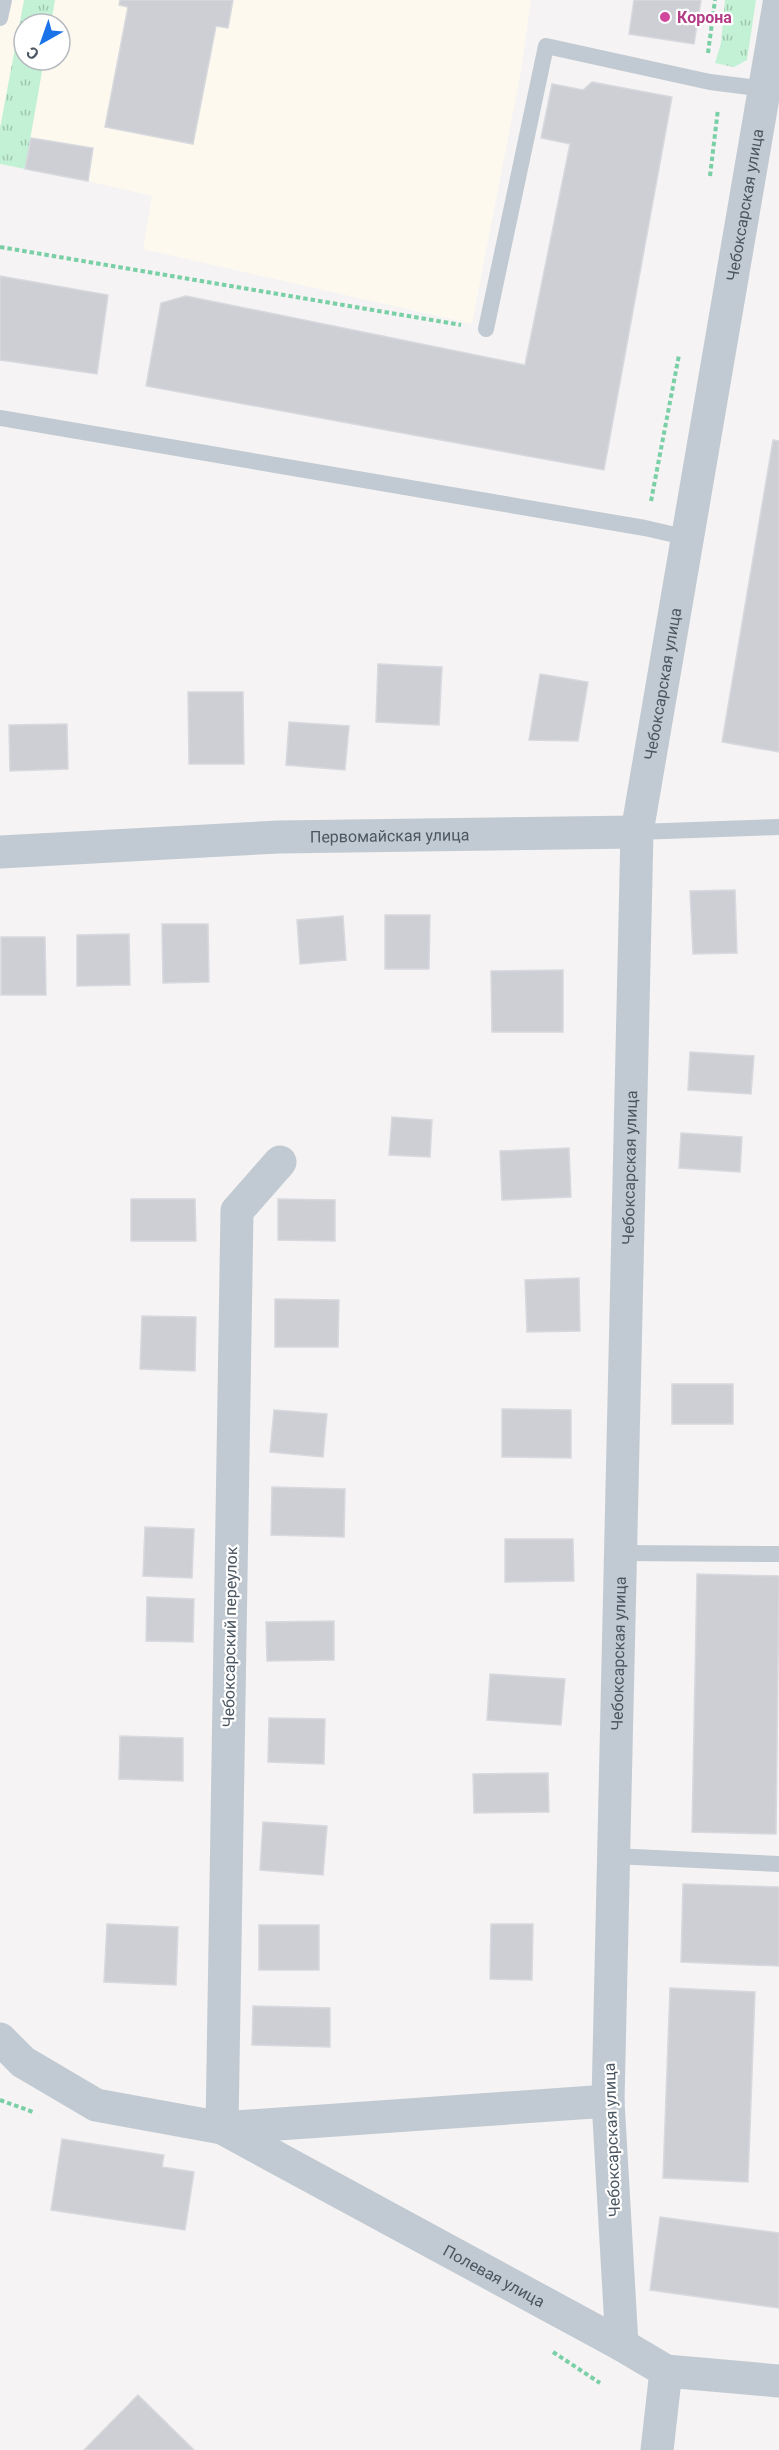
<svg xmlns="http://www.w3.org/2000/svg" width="779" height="2450" viewBox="0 0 779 2450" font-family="Roboto,sans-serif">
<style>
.commercial{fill:#fdf9ef;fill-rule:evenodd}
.grass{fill:url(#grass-tufts)}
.building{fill:#cdcfd5;stroke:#d7d9de;stroke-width:1.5}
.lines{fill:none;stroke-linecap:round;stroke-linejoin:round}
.path{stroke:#7ad0a6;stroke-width:4;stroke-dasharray:4.5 3;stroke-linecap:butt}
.lane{stroke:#c1cad2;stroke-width:16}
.street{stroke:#c1cad2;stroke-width:33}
.hotel-dot{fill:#d1479c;stroke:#fff;stroke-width:2}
.labels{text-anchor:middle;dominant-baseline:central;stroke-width:4.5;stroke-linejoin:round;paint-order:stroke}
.hotel-label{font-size:16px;font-weight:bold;fill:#b23c85;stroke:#fff;text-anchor:start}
.street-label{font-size:16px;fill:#4a5661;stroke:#fff}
</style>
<defs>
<pattern id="grass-tufts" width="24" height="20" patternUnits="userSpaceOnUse" patternTransform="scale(1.5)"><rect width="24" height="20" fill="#c3f1d5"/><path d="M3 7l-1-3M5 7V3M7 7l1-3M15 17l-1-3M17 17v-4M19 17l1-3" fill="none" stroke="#a0c6b0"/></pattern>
</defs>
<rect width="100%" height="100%" fill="#f5f3f3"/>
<path class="commercial" d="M0 0H531L521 71 472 324 143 249 152 196 88 181 0 164ZM24 24H60V60H24Z"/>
<g class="grass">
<polygon points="24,0 55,0 51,24 24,24 24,60 44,60 25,169 0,164 0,128"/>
<polygon points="725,0 756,0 747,60 734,67 715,63 721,43"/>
</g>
<g class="building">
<polygon points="120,0 233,0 228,28 216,26 193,144 105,127 128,7 119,5"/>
<polygon points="634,0 701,0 694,44 629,34"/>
<polygon points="592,82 672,97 604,470 146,386 161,303 186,296 525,365 570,144 541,138 552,84 583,90"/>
<polygon points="31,138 93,148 88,181 25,169"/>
<polygon points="0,276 108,295 97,374 0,360"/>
<polygon points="773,440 779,441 779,752 722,742"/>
<polygon points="378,664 442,667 439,725 376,722"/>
<polygon points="540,674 588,682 578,741 529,740"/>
<polygon points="188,692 243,692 244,764 189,764"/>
<polygon points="289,722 349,726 345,770 286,765"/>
<polygon points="67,724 68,769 10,771 9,725"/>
<polygon points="735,890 737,953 693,954 690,891"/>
<polygon points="385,915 430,915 429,969 385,969"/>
<polygon points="343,916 346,960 300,964 297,920"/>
<polygon points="162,924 208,924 209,982 163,983"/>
<polygon points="129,934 130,985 77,986 77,935"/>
<polygon points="1,937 45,937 46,995 1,995"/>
<polygon points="563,970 563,1032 492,1032 491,971"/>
<polygon points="690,1052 754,1056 751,1094 688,1090"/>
<polygon points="392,1117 432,1120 430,1157 389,1155"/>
<polygon points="681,1133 742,1137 740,1172 679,1168"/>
<polygon points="569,1148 571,1197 502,1200 500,1151"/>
<polygon points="131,1199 195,1199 196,1241 131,1241"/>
<polygon points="278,1199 335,1200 335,1241 278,1240"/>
<polygon points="579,1278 580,1331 527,1332 525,1280"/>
<polygon points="275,1299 339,1300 338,1347 275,1347"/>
<polygon points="142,1316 196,1317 195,1371 140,1369"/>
<rect x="672" y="1384" width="61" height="40"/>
<polygon points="502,1409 571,1410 571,1458 502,1457"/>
<polygon points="274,1410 327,1414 323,1457 270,1452"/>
<polygon points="272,1487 345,1489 344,1537 271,1535"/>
<polygon points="145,1527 194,1529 192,1578 143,1576"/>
<polygon points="505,1539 573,1539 574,1581 505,1582"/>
<polygon points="697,1574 779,1576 776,1834 692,1832"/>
<polygon points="147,1597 194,1599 193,1642 146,1641"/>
<polygon points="334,1621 334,1660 267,1661 266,1622"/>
<polygon points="490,1674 565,1679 561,1725 487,1720"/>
<polygon points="269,1718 325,1719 324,1764 268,1762"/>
<polygon points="120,1736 183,1738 183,1781 119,1779"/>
<polygon points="548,1773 549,1812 474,1813 473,1774"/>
<polygon points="263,1822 327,1826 323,1875 260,1870"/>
<polygon points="683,1884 779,1887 779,1966 681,1962"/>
<polygon points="107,1924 178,1927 176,1985 104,1982"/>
<polygon points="491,1924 533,1924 532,1980 490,1979"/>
<rect x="259" y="1925" width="60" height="45"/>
<polygon points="670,1988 755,1992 748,2182 663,2178"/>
<polygon points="253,2006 330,2008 330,2047 252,2045"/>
<polygon points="62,2139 164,2155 162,2167 194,2172 185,2230 51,2210"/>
<polygon points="660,2217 779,2233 779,2308 650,2290"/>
<polygon points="138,2395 194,2450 84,2450"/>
</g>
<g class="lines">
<g class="path">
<polyline points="708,53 715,0"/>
<polyline points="710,176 718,109"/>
<polyline points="0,247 461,325"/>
<polyline points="651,501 679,355"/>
<polyline points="0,2100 33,2112"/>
<polyline points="553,2352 600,2383"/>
</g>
<g class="lane">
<polyline points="0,18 4,0"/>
<polyline points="486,329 546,46 710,82 765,89"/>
<polyline points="0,418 645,528 688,538"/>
<polyline points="637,832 779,827"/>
<polyline points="621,1553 779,1554"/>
<polyline points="614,1856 779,1864"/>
</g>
<g class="street">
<path id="s1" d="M0 852 279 837 637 832"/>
<polyline points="280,1162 237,1211 222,2128 608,2101"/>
<path id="s2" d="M0 2039 23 2062 96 2105 222 2128 622 2345 666 2371 779 2381"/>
<path id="s3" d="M622 2345 608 2101 637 832 779 4"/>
<polyline points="657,2450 666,2371"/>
</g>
</g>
<circle class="hotel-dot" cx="665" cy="17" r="6"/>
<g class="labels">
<g class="hotel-label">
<text x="677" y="17">Корона</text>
</g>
<g class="street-label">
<text stroke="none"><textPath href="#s3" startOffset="2150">Чебоксарская улица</textPath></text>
<text stroke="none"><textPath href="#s3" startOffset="1664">Чебоксарская улица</textPath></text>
<text stroke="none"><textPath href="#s1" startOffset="390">Первомайская улица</textPath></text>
<text stroke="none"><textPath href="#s3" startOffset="1178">Чебоксарская улица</textPath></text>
<text transform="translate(230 1637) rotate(-89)">Чебоксарский переулок</text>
<text stroke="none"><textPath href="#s3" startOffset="692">Чебоксарская улица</textPath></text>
<text transform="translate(612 2140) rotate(-92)">Чебоксарская улица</text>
<text stroke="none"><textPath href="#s2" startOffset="555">Полевая улица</textPath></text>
</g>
</g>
<g transform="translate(42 42) rotate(220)"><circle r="28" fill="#ffffff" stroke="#b7bbc0" stroke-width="1.5"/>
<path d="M0-4.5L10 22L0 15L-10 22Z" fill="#1a73e8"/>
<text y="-9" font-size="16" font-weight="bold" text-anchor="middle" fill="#4a5661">С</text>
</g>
</svg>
